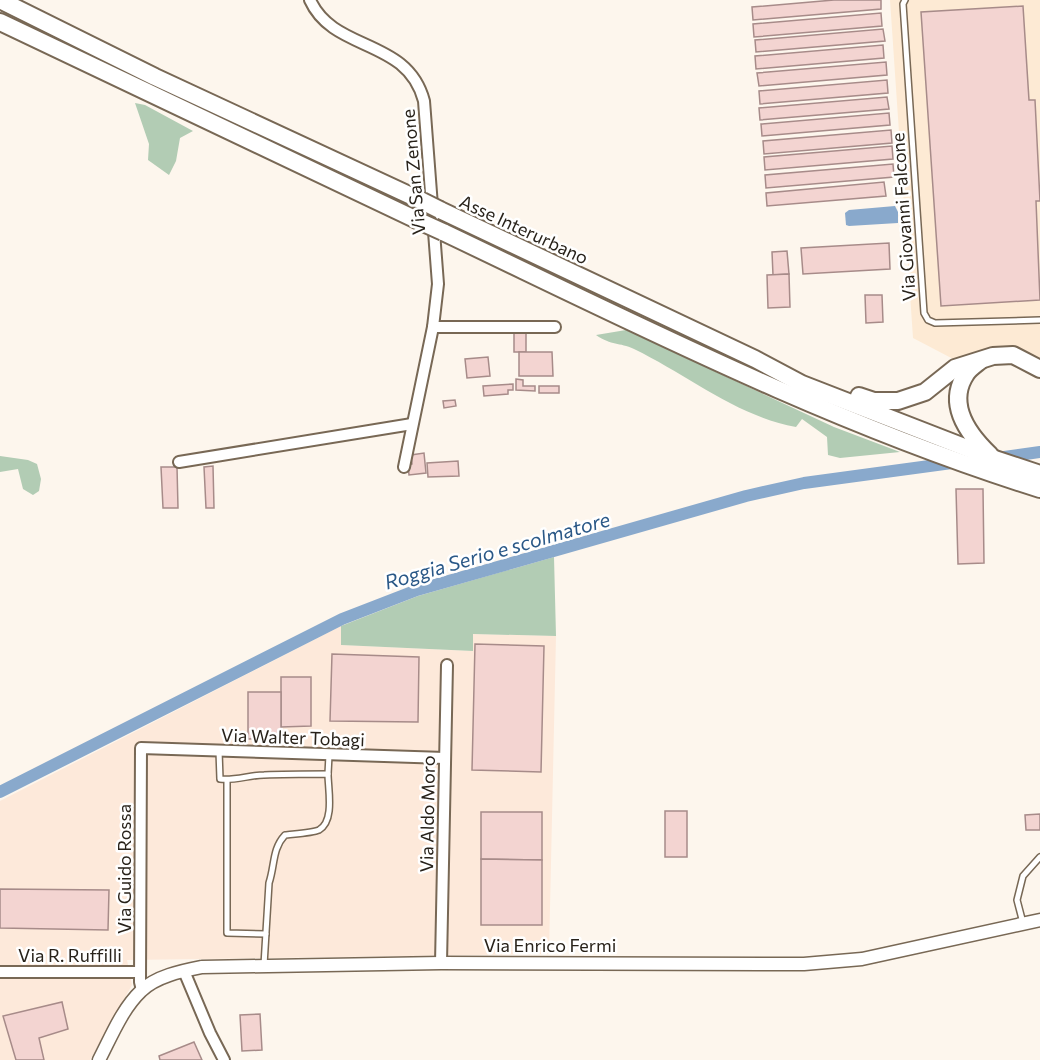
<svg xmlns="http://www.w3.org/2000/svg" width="1040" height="1060" viewBox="0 0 1040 1060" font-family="Commissioner,sans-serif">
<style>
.commercial{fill:#fde9da}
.built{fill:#fdead4}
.green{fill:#b2ccb4}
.water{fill:#89a9cc}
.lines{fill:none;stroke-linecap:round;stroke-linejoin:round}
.canal{stroke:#89a9cc;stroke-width:12}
.building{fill:#f3d4d1;stroke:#a78b89;stroke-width:1.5}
.service-casing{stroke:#786855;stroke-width:8}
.minor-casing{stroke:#786855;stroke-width:14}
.tertiary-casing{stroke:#786855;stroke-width:15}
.trunk-casing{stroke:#786855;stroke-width:20}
.service{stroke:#fff;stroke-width:5}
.minor{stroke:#fff;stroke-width:10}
.tertiary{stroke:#fff;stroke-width:12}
.trunk{stroke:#fff;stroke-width:16}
.trunk-bridge-casing{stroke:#786855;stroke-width:20;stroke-linecap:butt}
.trunk-bridge{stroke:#fff;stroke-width:16}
.labels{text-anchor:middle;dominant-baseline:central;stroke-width:5;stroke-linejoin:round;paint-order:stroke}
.street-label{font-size:18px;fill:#28221a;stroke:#fff}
.water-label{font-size:20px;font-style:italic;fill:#2a5887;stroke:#fff}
</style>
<rect width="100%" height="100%" fill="#fdf6ed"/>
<polygon class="commercial" points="341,626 341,645 472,651 472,634 556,636 549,954 127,960 132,985 90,1060 0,1060 0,801"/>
<polygon class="built" points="890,0 1040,0 1040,378 1004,361 978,372 913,338"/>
<g class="green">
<polygon points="135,103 145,105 193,131 180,138 176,161 169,175 148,160 149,144"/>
<path d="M626 330 834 427 900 452 840 458 828 455 827 437 802 419 796 427C736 416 688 375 634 349 619 342 612 346 596 335Z"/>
<polygon points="0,456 28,460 37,464 41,479 39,491 33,495 23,489 18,469 0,472"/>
<polygon points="554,557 556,636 473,634 473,651 341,645 341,626 418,596"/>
</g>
<polygon class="water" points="895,206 898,212 898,223 849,226 846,225 845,213 849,210"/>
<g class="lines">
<g class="canal">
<polyline points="997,458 1040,452"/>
<polyline points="0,792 342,619 417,590 746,496 804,483 959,462"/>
</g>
</g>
<g class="building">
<polygon points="834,0 881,0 881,9 753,20 752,7"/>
<polygon points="1023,6 1029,100 1035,100 1040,201 1036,201 1040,300 941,306 921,12"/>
<polygon points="881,13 882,26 754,37 753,24"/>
<polygon points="883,29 885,41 756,52 755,40"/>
<polygon points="883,45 884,58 756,69 755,56"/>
<polygon points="886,62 887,75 759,86 757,73"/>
<polygon points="887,80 888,93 760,104 759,91"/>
<polygon points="887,97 889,109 760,120 759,108"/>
<polygon points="889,113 890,125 762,136 761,124"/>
<polygon points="891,130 892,143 764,154 763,141"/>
<polygon points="892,146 893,159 765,170 764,157"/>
<polygon points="893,164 894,177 766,188 765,175"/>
<polygon points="884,182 886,196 767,206 766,193"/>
<polygon points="889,243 890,269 803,274 801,248"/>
<polygon points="787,251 789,274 773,275 772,252"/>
<polygon points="789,274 790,307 768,308 767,275"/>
<polygon points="865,295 882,295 883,322 866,323"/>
<rect x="514" y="333" width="12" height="19"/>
<polygon points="519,352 552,352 553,376 519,376"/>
<polygon points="488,357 490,376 467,378 465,359"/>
<polygon points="516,379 523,380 523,386 535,386 535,391 516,390"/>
<polygon points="513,384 513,390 508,390 508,394 484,396 483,386"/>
<rect x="539" y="386" width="20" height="7"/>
<polygon points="455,400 456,406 444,408 443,401"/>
<polygon points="424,453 426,473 409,475 408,465 412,464 411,455"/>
<polygon points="458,461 459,476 428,477 427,463"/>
<polygon points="213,466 214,508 206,508 204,467"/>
<polygon points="161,467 177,467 178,508 163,508"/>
<polygon points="956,489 983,489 984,563 958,564"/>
<polygon points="475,644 544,646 541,772 472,770"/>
<polygon points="332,654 419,657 418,722 330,721"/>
<polygon points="281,677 311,677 311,726 281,727"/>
<polygon points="248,692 281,692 281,738 248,739"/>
<rect x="665" y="811" width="22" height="46"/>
<polygon points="481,812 542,812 542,860 481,859"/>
<polygon points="1040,814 1040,830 1026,830 1025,815"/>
<polygon points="481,859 542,860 542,925 481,925"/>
<polygon points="0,889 109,890 108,930 0,928"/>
<polygon points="62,1002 68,1029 39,1038 44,1060 16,1060 3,1016"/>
<polygon points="260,1014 262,1050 242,1051 240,1015"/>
<polygon points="194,1042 202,1060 160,1060 159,1056"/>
</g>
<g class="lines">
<g class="service-casing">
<g id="service">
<polyline points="905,0 903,4 924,313 928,320 935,323 1040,320"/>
<path d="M219 751 220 779C234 781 250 775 264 775 285 774 306 774 328 774 328 789 335 821 319 830 312 833 293 834 285 835 272 849 275 865 269 883L264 965"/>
<polyline points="328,774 329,755"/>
<polyline points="227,780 227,933 266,934"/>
<polyline points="1023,923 1017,900 1023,876 1040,857"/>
</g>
</g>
<g class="minor-casing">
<g id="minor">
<path d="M310 0C334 53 407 37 424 101L438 284 433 327 404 467"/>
<polyline points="433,327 555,327"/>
<polyline points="179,462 412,424"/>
<polyline points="441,963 447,665"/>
<polyline points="184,971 210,1033 224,1060"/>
<polyline points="0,972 140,972"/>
<polyline points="142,990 140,982 141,748 445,758"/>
</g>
</g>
<g class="tertiary-casing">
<path id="tertiary" d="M99 1060C111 1037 122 1009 141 991 156 976 182 971 202 967L441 963 804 964 862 959 1040 920"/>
</g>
<g class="trunk-casing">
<g id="trunk">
<polyline points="0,0 155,77 422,201"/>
<polyline points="0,22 421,222"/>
<polyline points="440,210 755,359 802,384 995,459 1040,474"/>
<path d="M443 232C638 325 832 424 1040 489"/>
<path d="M980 361C975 365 969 369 966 374 946 404 968 434 990 455"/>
<polyline points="859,396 874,401 898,401 925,392 955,368 993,356 1013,355 1040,369"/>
</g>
</g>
<use href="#service" class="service"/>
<use href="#minor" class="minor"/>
<use href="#tertiary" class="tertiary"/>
<use href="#trunk" class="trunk"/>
<g class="trunk-bridge-casing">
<g id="trunk-bridge">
<polyline points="422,201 440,210"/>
<polyline points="421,222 443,232"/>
</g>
</g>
<use href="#trunk-bridge" class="trunk-bridge"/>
</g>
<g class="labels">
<g class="street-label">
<text transform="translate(413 172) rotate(-95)">Via San Zenone</text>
<text transform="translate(903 217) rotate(-94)">Via Giovanni Falcone</text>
<text transform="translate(524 229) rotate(25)">Asse Interurbano</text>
<text transform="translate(293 737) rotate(2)">Via Walter Tobagi</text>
<text transform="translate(427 814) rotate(-89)">Via Aldo Moro</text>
<text transform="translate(124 869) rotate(-90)">Via Guido Rossa</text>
<text x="550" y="945">Via Enrico Fermi</text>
<text x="70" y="955">Via R. Ruffilli</text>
</g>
<g class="water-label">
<text transform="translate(497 550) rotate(-16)">Roggia Serio e scolmatore</text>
</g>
</g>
</svg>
